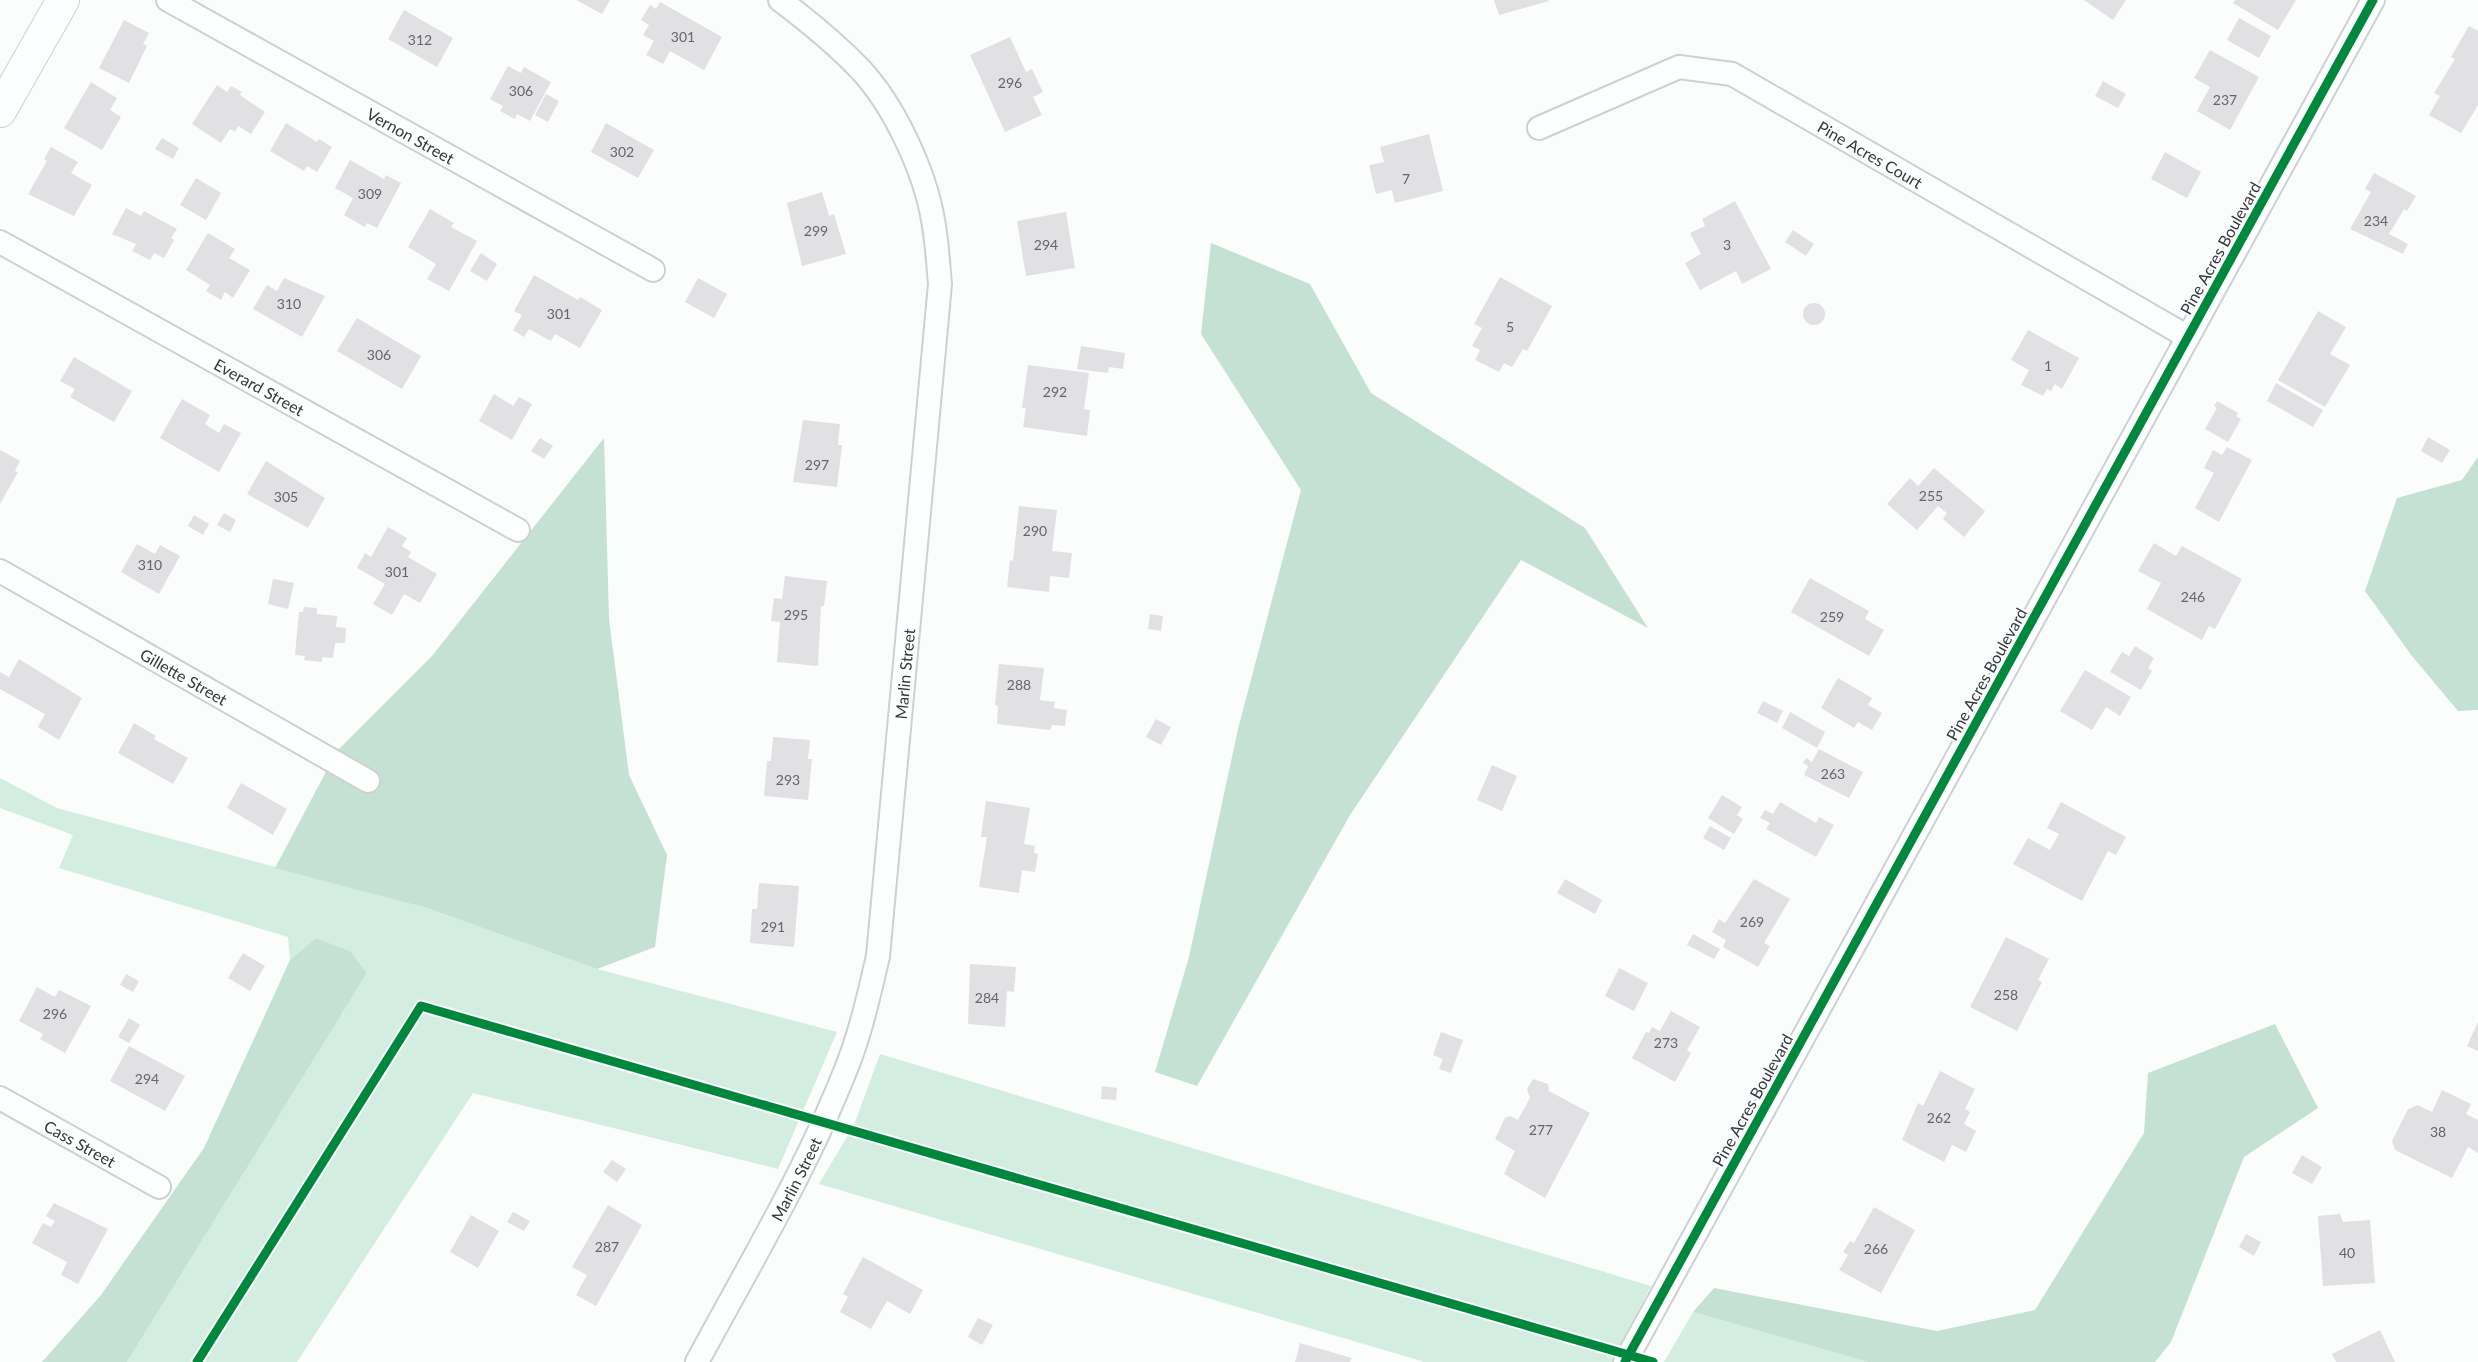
<svg xmlns="http://www.w3.org/2000/svg" width="2478" height="1362" viewBox="0 0 2478 1362" font-family="Lato,sans-serif">
<style>
.green{fill:#d3ede0}
.forest{fill:#c4e1d3}
.building{fill:#e1e1e3}
.lines{fill:none;stroke-linecap:round;stroke-linejoin:round}
.street-casing{stroke:#ced1d2;stroke-width:26}
.secondary-casing{stroke:#ced1d2;stroke-width:34}
.street{stroke:#feffff;stroke-width:22}
.secondary{stroke:#feffff;stroke-width:32}
.cycleway-casing{stroke:#fafcfd;stroke-width:13}
.cycleway{stroke:#00873e;stroke-width:9}
.labels{text-anchor:middle;dominant-baseline:central;stroke-width:4.5;stroke-linejoin:round;paint-order:stroke}
.number-label{font-size:14px;fill:#636568}
.street-label{font-size:16px;fill:#34373a;stroke:#fafcfd}
</style>
<rect width="100%" height="100%" fill="#fbfcfc"/>
<g class="green">
<polygon points="0,778 57,808 427,908 597,969 837,1032 778,1169 473,1093 297,1362 127,1362 367,973 350,951 316,938 290,960 288,937 59,868 73,835 0,808"/>
<polygon points="880,1054 1651,1286 1612,1362 1425,1362 819,1184 854,1125"/>
<polygon points="1693,1312 1868,1362 1664,1362"/>
</g>
<g class="forest">
<polygon points="1211,243 1310,284 1371,393 1585,528 1648,628 1521,560 1350,815 1197,1086 1155,1072 1189,957 1238,729 1301,490 1201,334"/>
<polygon points="604,438 609,619 629,775 667,855 655,947 597,969 427,908 275,868 337,751 432,656"/>
<polygon points="2478,457 2478,710 2458,711 2412,656 2365,591 2397,498 2462,480"/>
<polygon points="316,938 350,951 367,973 127,1362 42,1362 101,1295 204,1148 290,960"/>
<polygon points="2275,1024 2318,1108 2244,1157 2171,1342 2155,1362 1868,1362 1693,1312 1714,1288 1937,1331 2035,1310 2144,1133 2148,1073"/>
</g>
<g class="building">
<polygon points="576,0 610,0 602,14"/>
<polygon points="1494,0 1548,0 1549,1 1499,15"/>
<polygon points="2084,0 2126,0 2113,20"/>
<polygon points="2235,0 2296,0 2278,30 2233,3"/>
<polygon points="660,2 722,37 704,70 670,51 663,64 646,55 654,41 643,35 649,25 641,20 650,5 656,9"/>
<polygon points="404,10 453,38 437,67 388,39"/>
<polygon points="2239,18 2271,36 2259,58 2227,40"/>
<polygon points="124,20 149,33 143,44 147,46 129,83 99,68"/>
<polygon points="2469,26 2478,31 2478,105 2461,133 2429,115 2440,96 2434,93 2455,59 2451,57"/>
<polygon points="1010,37 1026,72 1032,69 1043,92 1033,97 1042,115 1005,132 970,55"/>
<polygon points="2210,50 2259,77 2230,130 2197,111 2210,87 2194,78"/>
<polygon points="508,66 521,73 524,67 551,82 530,121 517,114 515,119 500,111 503,106 490,99"/>
<polygon points="2103,81 2126,94 2118,108 2095,96"/>
<polygon points="91,82 117,98 110,110 121,117 102,150 64,128"/>
<polygon points="217,85 227,92 231,86 242,92 240,95 265,112 251,134 238,126 235,132 230,129 221,143 192,124"/>
<polygon points="546,94 559,101 548,122 535,115"/>
<polygon points="286,123 317,142 319,139 332,147 317,172 307,166 304,171 270,151"/>
<polygon points="606,123 654,150 638,178 591,152"/>
<polygon points="1429,134 1443,191 1395,203 1392,190 1376,194 1369,165 1384,162 1380,147"/>
<polygon points="162,138 179,148 173,159 155,149"/>
<polygon points="51,147 78,162 71,173 92,185 74,216 28,194 47,161 44,159"/>
<polygon points="2165,152 2201,172 2187,198 2151,179"/>
<polygon points="350,160 384,179 386,175 401,183 377,228 367,223 365,227 344,215 353,198 335,188"/>
<polygon points="2374,173 2416,196 2407,211 2404,209 2389,234 2408,244 2403,254 2350,229 2371,192 2365,189"/>
<polygon points="196,178 221,193 206,220 180,205"/>
<polygon points="822,192 829,216 834,214 846,254 802,266 787,203"/>
<polygon points="1735,201 1771,269 1742,284 1736,271 1700,290 1685,263 1701,254 1690,233 1705,226 1702,219"/>
<polygon points="126,208 141,216 144,211 177,229 171,238 174,240 164,258 154,253 150,260 132,251 136,244 112,234"/>
<polygon points="430,209 454,223 451,227 477,241 449,291 427,279 436,264 408,247"/>
<polygon points="1066,212 1075,268 1026,276 1017,221"/>
<polygon points="1793,230 1814,244 1806,256 1785,242"/>
<polygon points="208,233 235,249 229,258 250,270 233,298 225,292 221,300 206,291 210,285 186,270"/>
<polygon points="481,253 497,264 487,281 470,271"/>
<polygon points="534,275 578,300 580,297 602,310 580,348 555,334 551,341 529,329 524,337 513,330 522,315 514,311"/>
<polygon points="1500,277 1552,306 1527,351 1523,349 1512,367 1504,363 1499,372 1475,360 1480,350 1472,346 1482,328 1474,324"/>
<polygon points="284,278 325,296 302,337 253,309 267,285 277,291"/>
<polygon points="698,278 727,294 714,318 685,302"/>
<circle cx="1814" cy="314" r="11"/>
<polygon points="2318,311 2346,327 2330,354 2350,365 2325,407 2278,380"/>
<polygon points="357,318 421,356 402,389 337,351"/>
<polygon points="2028,330 2079,358 2062,389 2055,384 2051,391 2047,389 2043,396 2021,385 2029,370 2011,360"/>
<polygon points="1081,346 1125,353 1123,369 1109,367 1108,373 1077,369"/>
<polygon points="74,357 132,391 114,422 70,397 75,389 60,381"/>
<polygon points="1028,365 1089,373 1084,409 1090,410 1087,436 1023,427 1026,408 1022,408"/>
<polygon points="2276,383 2323,410 2313,427 2267,401"/>
<polygon points="494,394 513,406 519,397 532,404 512,440 479,421"/>
<polygon points="182,399 210,415 205,424 219,433 224,424 241,433 219,472 160,438"/>
<polygon points="2217,401 2238,413 2236,416 2241,419 2228,442 2205,429 2217,408 2214,406"/>
<polygon points="803,420 840,424 838,445 842,445 837,487 793,482"/>
<polygon points="2428,437 2450,450 2442,463 2421,451"/>
<polygon points="540,438 553,446 544,459 531,451"/>
<polygon points="2227,447 2252,460 2219,522 2195,508 2214,473 2204,468 2213,450 2222,455"/>
<polygon points="0,450 20,461 15,471 18,472 0,504"/>
<polygon points="266,461 325,498 308,528 247,494"/>
<polygon points="1934,468 1985,511 1964,537 1943,519 1947,513 1938,506 1917,530 1887,504 1910,478 1918,486"/>
<polygon points="1019,506 1057,510 1052,551 1072,553 1069,578 1050,576 1049,592 1007,587 1010,560 1013,561"/>
<polygon points="224,513 236,520 230,532 217,525"/>
<polygon points="194,515 209,524 203,535 188,526"/>
<polygon points="388,527 407,538 402,546 411,552 408,557 437,574 420,603 404,594 392,615 373,604 385,584 357,568 365,553 371,557"/>
<polygon points="2154,543 2176,556 2182,546 2242,579 2215,629 2209,626 2202,640 2147,609 2161,583 2138,571"/>
<polygon points="137,544 155,554 160,545 180,556 159,594 121,572"/>
<polygon points="785,576 827,581 824,606 821,606 818,666 777,662 780,622 771,621 774,598 782,599"/>
<polygon points="1810,578 1869,611 1865,619 1884,630 1869,656 1791,612"/>
<polygon points="273,579 294,583 288,609 268,604"/>
<polygon points="304,607 317,608 317,614 337,616 336,627 346,628 345,643 335,643 333,658 322,657 322,662 304,660 305,656 295,655 299,612 303,612"/>
<polygon points="1150,614 1163,616 1161,631 1148,629"/>
<polygon points="2135,646 2154,658 2148,668 2152,671 2141,690 2110,672 2122,652 2129,656"/>
<polygon points="19,659 82,698 59,740 38,727 45,714 0,689 0,672 9,677"/>
<polygon points="999,664 1044,668 1040,700 1055,702 1054,708 1067,710 1065,726 1052,725 1050,730 997,724 998,706 995,705"/>
<polygon points="2085,670 2131,697 2120,716 2106,707 2092,730 2060,711"/>
<polygon points="1838,678 1872,698 1868,705 1882,713 1872,730 1858,722 1854,728 1821,708"/>
<polygon points="1763,701 1783,711 1777,723 1757,713"/>
<polygon points="1790,712 1825,732 1817,748 1782,728"/>
<polygon points="1156,719 1171,727 1161,745 1146,737"/>
<polygon points="134,723 156,736 154,739 188,758 173,784 118,753"/>
<polygon points="773,737 810,740 808,759 812,759 808,800 764,796 767,761 771,761"/>
<polygon points="1819,749 1863,772 1849,798 1804,775 1808,766 1803,763 1806,758 1812,762"/>
<polygon points="1492,765 1517,776 1502,811 1477,800"/>
<polygon points="241,783 287,809 273,835 227,808"/>
<polygon points="1722,795 1742,807 1737,815 1743,819 1734,834 1708,818"/>
<polygon points="986,801 1030,808 1024,844 1035,846 1034,853 1038,854 1035,872 1022,870 1019,893 979,887 987,837 981,837"/>
<polygon points="1780,802 1816,823 1819,817 1834,825 1816,857 1766,829 1770,823 1760,818 1765,810 1773,814"/>
<polygon points="2061,802 2126,837 2116,855 2108,851 2082,901 2013,864 2028,838 2050,850 2059,834 2047,828"/>
<polygon points="1710,826 1731,838 1724,850 1703,838"/>
<polygon points="1565,879 1602,900 1595,914 1557,893"/>
<polygon points="1754,879 1790,899 1764,943 1770,946 1758,967 1723,947 1726,940 1712,932 1719,919 1725,923"/>
<polygon points="759,883 799,886 794,947 750,943 752,909 757,909"/>
<polygon points="1693,934 1720,949 1714,959 1687,945"/>
<polygon points="2006,937 2049,959 2038,980 2042,982 2017,1031 1970,1007"/>
<polygon points="243,953 265,966 250,991 228,978"/>
<polygon points="970,964 1016,967 1014,992 1007,991 1005,1027 968,1024"/>
<polygon points="1619,968 1648,983 1634,1011 1605,996"/>
<polygon points="126,974 139,981 133,992 120,985"/>
<polygon points="37,987 55,997 59,990 91,1006 65,1053 40,1039 43,1034 19,1021"/>
<polygon points="1671,1011 1700,1027 1687,1050 1691,1053 1675,1082 1632,1058 1646,1032 1649,1033 1652,1027 1660,1031"/>
<polygon points="129,1018 140,1025 129,1043 118,1037"/>
<polygon points="2478,1022 2478,1051 2467,1046"/>
<polygon points="1441,1032 1463,1040 1451,1073 1439,1069 1443,1059 1433,1055"/>
<polygon points="129,1046 185,1076 165,1111 110,1081"/>
<polygon points="1940,1071 1975,1089 1965,1109 1970,1112 1964,1124 1976,1131 1966,1152 1952,1145 1944,1162 1902,1140 1918,1103 1923,1106"/>
<polygon points="1533,1079 1548,1084 1549,1091 1590,1113 1545,1198 1504,1174 1515,1151 1495,1139 1505,1118 1510,1116 1518,1120 1530,1098 1527,1089"/>
<polygon points="1102,1086 1117,1088 1116,1100 1101,1099"/>
<polygon points="2442,1090 2471,1104 2466,1114 2478,1120 2478,1153 2468,1147 2452,1178 2395,1150 2392,1141 2408,1109 2418,1105 2432,1112"/>
<polygon points="2302,1155 2322,1167 2312,1184 2292,1173"/>
<polygon points="612,1160 626,1169 617,1182 603,1172"/>
<polygon points="54,1203 108,1229 78,1284 61,1275 67,1262 32,1243 43,1223 51,1227 55,1221 46,1216"/>
<polygon points="608,1205 642,1225 596,1306 576,1295 587,1275 572,1267"/>
<polygon points="1874,1207 1915,1230 1881,1293 1839,1270 1848,1255 1843,1252 1850,1241 1854,1243"/>
<polygon points="513,1212 530,1221 524,1231 507,1222"/>
<polygon points="2340,1214 2343,1222 2370,1220 2375,1283 2323,1286 2318,1216"/>
<polygon points="471,1215 499,1231 478,1268 450,1252"/>
<polygon points="2246,1234 2261,1242 2254,1256 2239,1247"/>
<polygon points="863,1257 923,1290 910,1314 887,1301 871,1329 840,1312 848,1297 843,1294"/>
<polygon points="978,1318 993,1325 982,1345 968,1337"/>
<polygon points="2380,1330 2395,1362 2336,1362 2332,1354"/>
<polygon points="1300,1343 1352,1358 1350,1362 1295,1362"/>
</g>
<g class="lines">
<g class="street-casing">
<g id="street">
<path id="s1" d="M168 0 653 270"/>
<path id="s2" d="M1539 128 1679 67 1732 74 2188 337"/>
<path id="s3" d="M0 242 518 530"/>
<path id="s4" d="M0 571 368 781"/>
<path id="s5" d="M0 1098 159 1187"/>
<path id="s6" d="M697 1362C748 1267 804 1174 844 1074 860 1036 869 995 878 956L940 284C938 263 937 241 933 220 925 172 894 105 860 69 835 43 808 21 780 0"/>
<polyline points="1625,1362 2373,0"/>
</g>
</g>
<g class="secondary-casing">
<polyline id="secondary" points="0,111 63,0"/>
</g>
<use href="#street" class="street"/>
<use href="#secondary" class="secondary"/>
<g class="cycleway-casing">
<g id="cycleway">
<polyline points="197,1362 421,1006 1653,1362"/>
<polyline points="1625,1362 2373,0"/>
</g>
</g>
<use href="#cycleway" class="cycleway"/>
</g>
<g class="labels">
<g class="number-label">
<text x="683" y="36">301</text>
<text x="420" y="39">312</text>
<text x="1010" y="82">296</text>
<text x="521" y="90">306</text>
<text x="2225" y="99">237</text>
<text x="622" y="151">302</text>
<text x="1406" y="178">7</text>
<text x="370" y="193">309</text>
<text x="2376" y="220">234</text>
<text x="816" y="230">299</text>
<text x="1046" y="244">294</text>
<text x="1727" y="244">3</text>
<text x="289" y="303">310</text>
<text x="559" y="313">301</text>
<text x="1510" y="326">5</text>
<text x="379" y="354">306</text>
<text x="2048" y="365">1</text>
<text x="1055" y="391">292</text>
<text x="817" y="464">297</text>
<text x="1931" y="495">255</text>
<text x="286" y="496">305</text>
<text x="1035" y="530">290</text>
<text x="150" y="564">310</text>
<text x="397" y="571">301</text>
<text x="2193" y="596">246</text>
<text x="796" y="614">295</text>
<text x="1832" y="616">259</text>
<text x="1019" y="684">288</text>
<text x="1833" y="773">263</text>
<text x="788" y="779">293</text>
<text x="1752" y="921">269</text>
<text x="773" y="926">291</text>
<text x="2006" y="994">258</text>
<text x="987" y="997">284</text>
<text x="55" y="1013">296</text>
<text x="1666" y="1042">273</text>
<text x="147" y="1078">294</text>
<text x="1939" y="1117">262</text>
<text x="1541" y="1129">277</text>
<text x="2438" y="1131">38</text>
<text x="607" y="1246">287</text>
<text x="1876" y="1248">266</text>
<text x="2347" y="1252">40</text>
</g>
<g class="street-label">
<text stroke="none"><textPath href="#s1" startOffset="278">Vernon Street</textPath></text>
<text stroke="none"><textPath href="#s2" startOffset="366">Pine Acres Court</textPath></text>
<text transform="translate(2220 248) rotate(-61)">Pine Acres Boulevard</text>
<text stroke="none"><textPath href="#s3" startOffset="297">Everard Street</textPath></text>
<text stroke="none"><textPath href="#s6" startOffset="730">Marlin Street</textPath></text>
<text transform="translate(1986 674) rotate(-61)">Pine Acres Boulevard</text>
<text stroke="none"><textPath href="#s4" startOffset="212">Gillette Street</textPath></text>
<text transform="translate(1752 1100) rotate(-61)">Pine Acres Boulevard</text>
<text stroke="none"><textPath href="#s5" startOffset="92">Cass Street</textPath></text>
<text stroke="none"><textPath href="#s6" startOffset="208">Marlin Street</textPath></text>
</g>
</g>
</svg>
